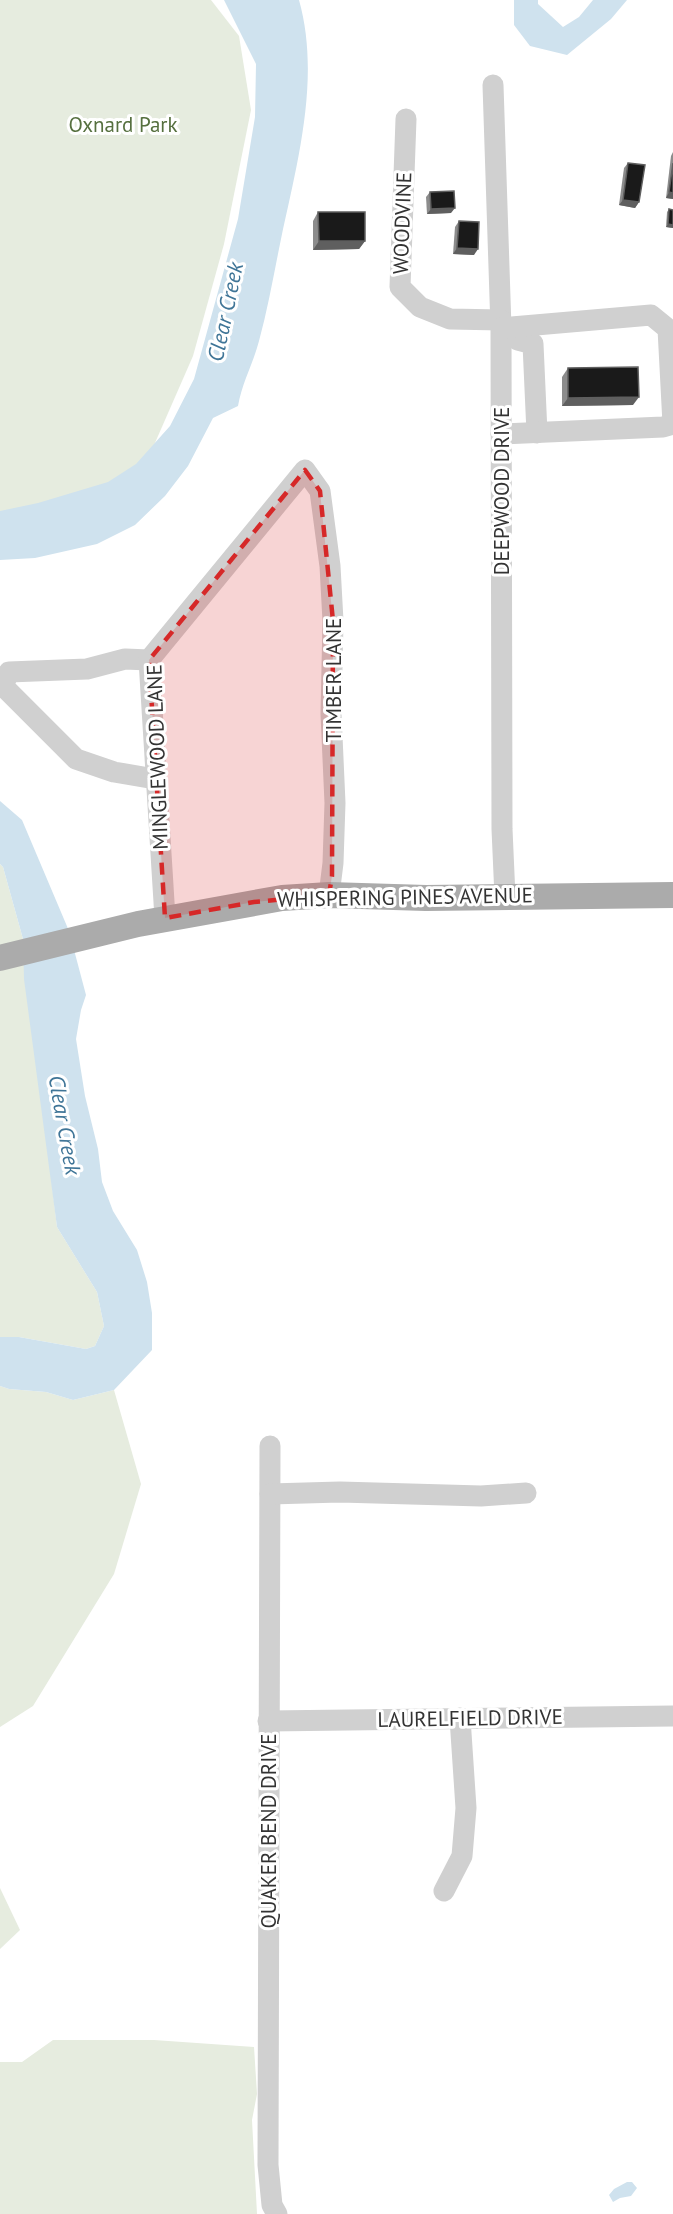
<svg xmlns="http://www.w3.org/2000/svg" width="673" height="2214" viewBox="0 0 673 2214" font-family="'PT Sans',sans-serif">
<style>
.green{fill:#e6ecdf}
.water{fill:#cfe2ee}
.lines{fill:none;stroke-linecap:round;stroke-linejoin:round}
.minor{stroke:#d0d0d0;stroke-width:21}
.major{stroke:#ababab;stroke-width:26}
.wall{fill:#8c8c8c}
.shaded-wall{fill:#5f5f5f}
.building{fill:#1a1a1a;stroke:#5f5f5f;stroke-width:1.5}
.marked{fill:#d62828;fill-opacity:0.2;stroke:#d62828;stroke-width:4.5;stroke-dasharray:12 8;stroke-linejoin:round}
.labels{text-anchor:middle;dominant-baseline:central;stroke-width:6;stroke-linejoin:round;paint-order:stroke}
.park-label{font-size:21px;fill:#56703f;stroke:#fff}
.street-label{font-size:21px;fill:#333;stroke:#fff}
.water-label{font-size:22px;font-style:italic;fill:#3f7597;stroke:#fff}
</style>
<rect width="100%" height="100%" fill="#fff"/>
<g class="green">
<polygon points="0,0 211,0 239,36 251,110 224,244 193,356 144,468 76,502 0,515"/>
<polygon points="0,864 3,867 23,939 57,1227 97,1292 104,1326 95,1346 86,1349 19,1337 0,1337"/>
<polygon points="0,1386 9,1389 46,1392 73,1400 114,1390 141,1484 114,1574 33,1706 0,1727"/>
<polygon points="0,1888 20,1930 0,1949"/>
<polygon points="53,2040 154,2040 254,2047 257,2094 252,2120 257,2214 0,2214 0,2062 22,2062"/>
</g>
<g class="water">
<path d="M224 0H299C321 78 297 163 281 239 274 273 268 308 259 341 253 364 242 383 238 406L213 418 188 466 165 496 135 525 97 544 35 558 0 560V511L38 503 108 482 136 464 170 426 194 379 238 219 255 117 256 64Z"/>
<polygon points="514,0 538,0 538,4 563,27 579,17 593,0 627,0 611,19 567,55 530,46 514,25"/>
<polygon points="0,801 22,820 69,931 86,995 81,1010 76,1039 85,1096 98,1149 102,1182 113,1211 137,1250 147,1282 152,1313 152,1350 114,1390 73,1400 46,1392 9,1389 0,1386 0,1337 19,1337 86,1349 95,1346 104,1326 97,1292 57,1227 24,979 23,939 3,867 0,864"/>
<polygon points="627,2182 632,2182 637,2188 631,2196 620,2198 613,2202 609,2195 614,2189"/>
</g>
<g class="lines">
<g class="minor">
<polyline points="493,85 501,328 502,829 505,897"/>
<polyline points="406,119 400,287 420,307 450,319 501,320"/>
<polyline points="517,327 518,340 533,344 537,433"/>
<polyline points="501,434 663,427 673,424 668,329 651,315 501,328"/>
<polyline points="149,660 125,659 87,669 9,672 3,686 76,759 114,772 155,779"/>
<polyline points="165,918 149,660 305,470 320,491 330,566 333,621 331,714 335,803 333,863 329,895"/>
<polyline points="270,1446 268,2165 272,2205 277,2214"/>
<polyline points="270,1494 340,1492 481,1496 526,1493"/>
<polyline points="268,1721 673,1716"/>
<polyline points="444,1891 462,1856 466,1808 460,1718"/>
</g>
<polyline class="major" points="0,958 138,924 282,898 329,895 426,898 673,895"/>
</g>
<g class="wall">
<polygon points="673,152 673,199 666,198 671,156"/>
<polygon points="628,163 639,202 635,208 619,205 624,168"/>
<polygon points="430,192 451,213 427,214 426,197"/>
<polygon points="669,209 673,228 666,227 667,212"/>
<polygon points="318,212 365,241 359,249 313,250 313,221"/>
<polygon points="459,221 474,255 453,254 455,227"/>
<polygon points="568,368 633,405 562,406 562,377"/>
</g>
<g class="shaded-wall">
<polygon points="669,192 673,193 673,199 666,198"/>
<polygon points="623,200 639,202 635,208 619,205"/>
<polygon points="455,208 451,213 427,214 431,209"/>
<polygon points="668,224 673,225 673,228 666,227"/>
<polygon points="319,241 365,241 359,249 313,250"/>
<polygon points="457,248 478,249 474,255 453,254"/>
<polygon points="639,397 633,405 562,406 568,398"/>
</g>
<g class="building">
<polygon points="628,163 645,165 639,202 623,200"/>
<polygon points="673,163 673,193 669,192"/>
<polygon points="454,191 455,208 431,209 430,192"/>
<polygon points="669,209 673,210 673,225 668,224"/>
<polygon points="318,212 365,212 365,241 319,241"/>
<polygon points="459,221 479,222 478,249 457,248"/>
<polygon points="638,367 639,397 568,398 568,368"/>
</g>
<path class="marked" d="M305 470 320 491 333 621 332 876 329 895 254 902 165 918 149 660Z"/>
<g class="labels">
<g class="park-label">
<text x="123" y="124">Oxnard Park</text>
</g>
<g class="street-label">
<text transform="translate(402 223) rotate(-88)">WOODVINE</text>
<text transform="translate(501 491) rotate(-90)">DEEPWOOD DRIVE</text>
<text transform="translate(333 680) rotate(-90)">TIMBER LANE</text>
<text transform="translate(157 757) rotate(-92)">MINGLEWOOD LANE</text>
<text transform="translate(405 897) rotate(-1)">WHISPERING PINES AVENUE</text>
<text transform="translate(470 1718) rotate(-1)">LAURELFIELD DRIVE</text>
<text transform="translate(268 1831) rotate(-90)">QUAKER BEND DRIVE</text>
</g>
<g class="water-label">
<text transform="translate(225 312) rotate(-78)">Clear Creek</text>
<text transform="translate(65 1125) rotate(80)">Clear Creek</text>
</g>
</g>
</svg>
